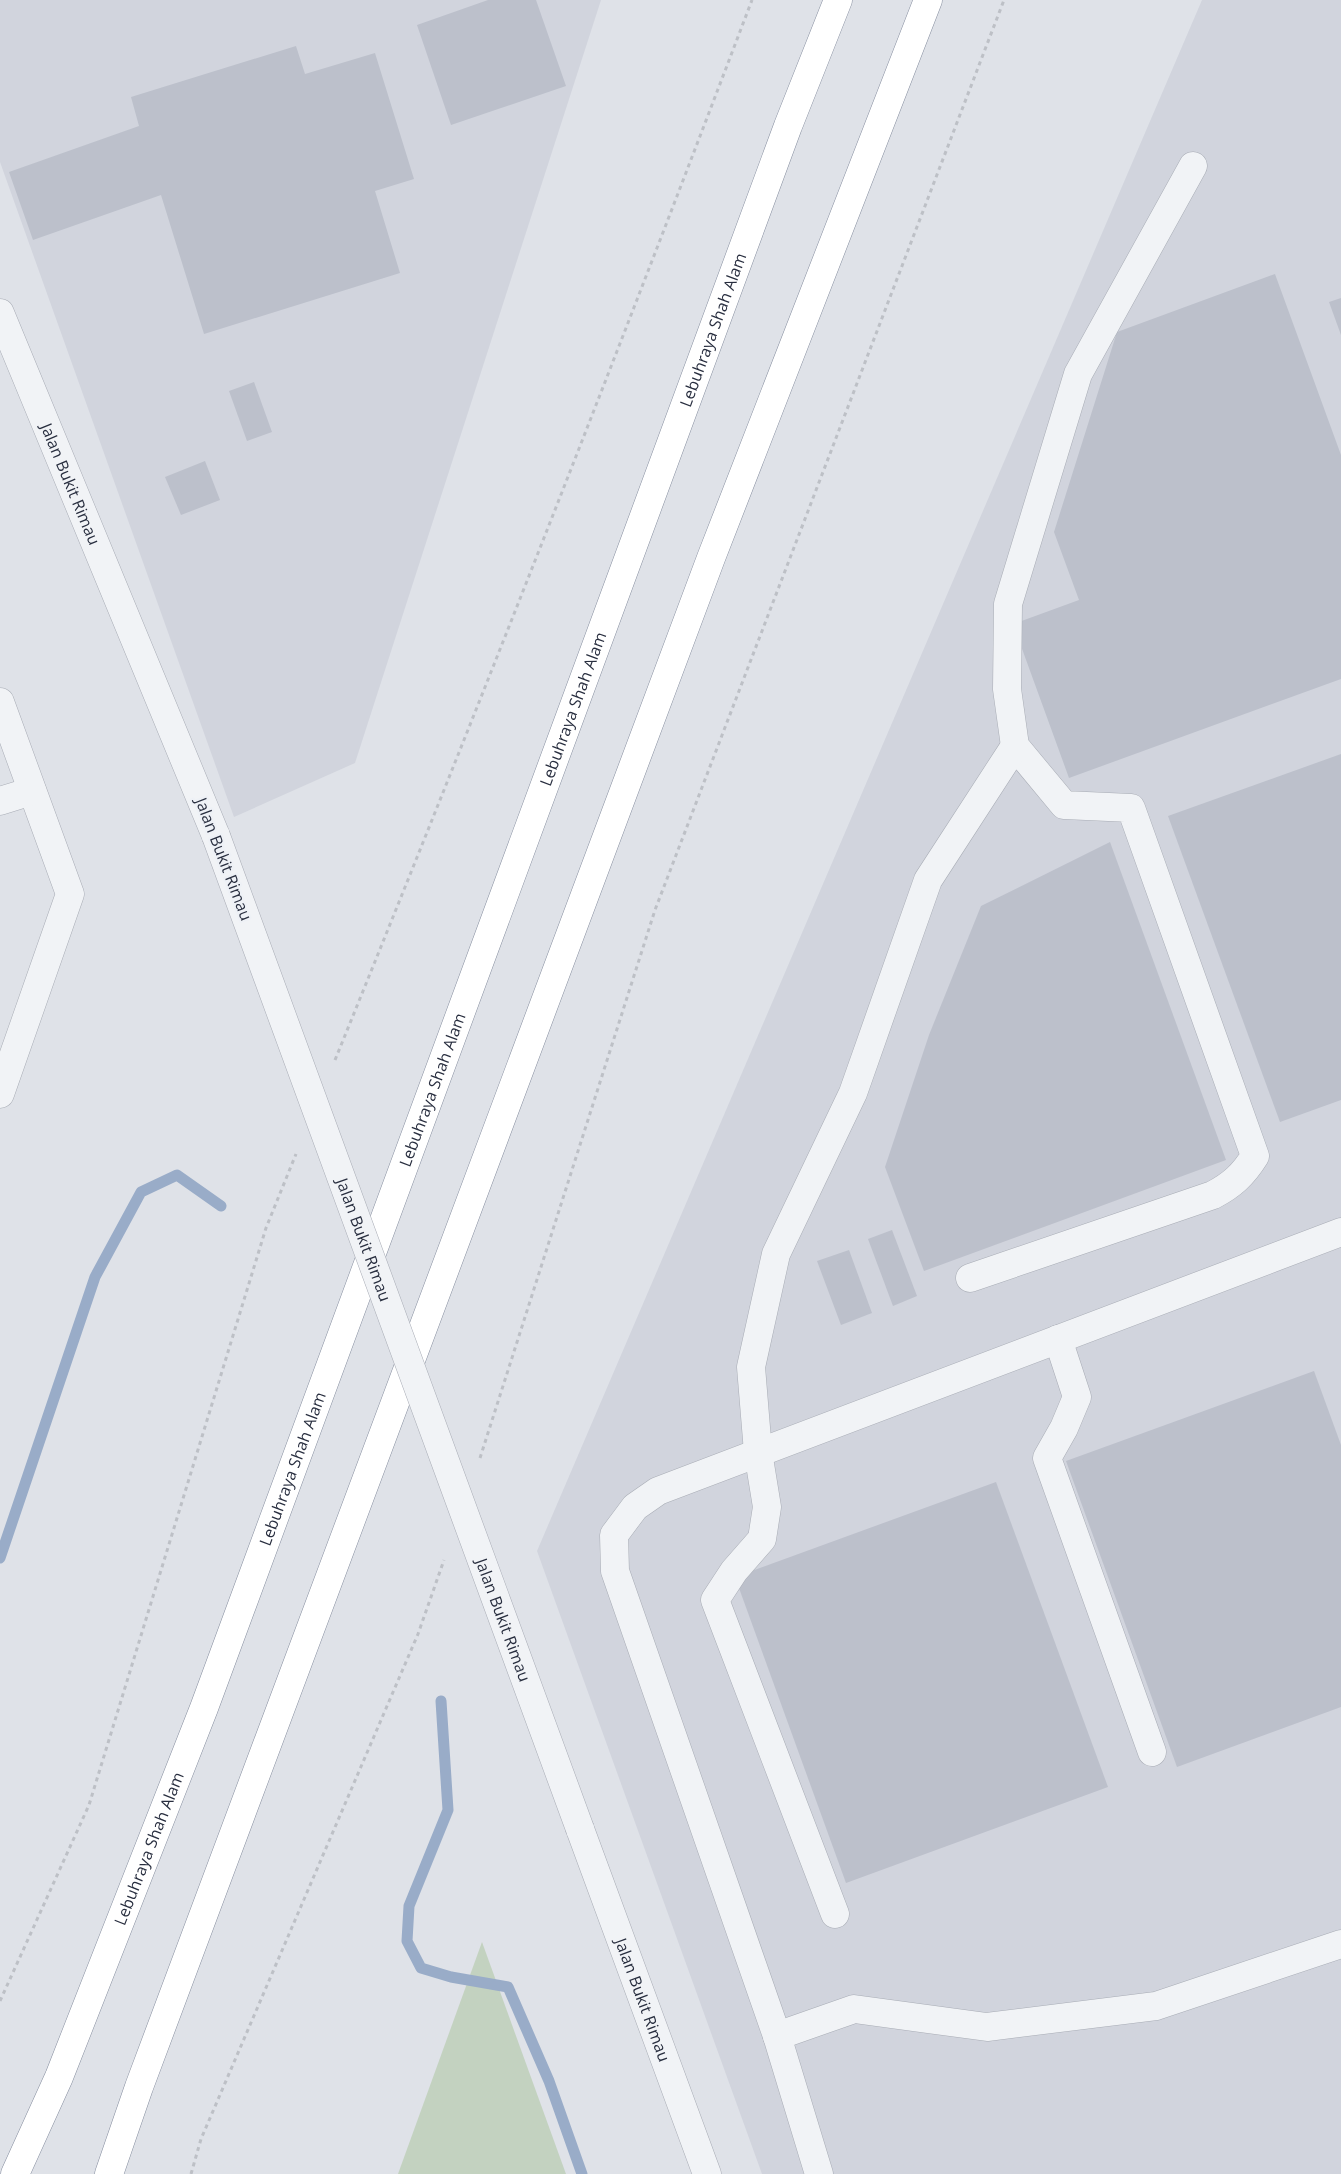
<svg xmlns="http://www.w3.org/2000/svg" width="1341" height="2174" viewBox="0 0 1341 2174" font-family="'Open Sans',sans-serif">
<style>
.built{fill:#d1d4dd}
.green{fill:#c3d2c0}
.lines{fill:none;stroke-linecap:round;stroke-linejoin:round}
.stream{stroke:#99acc8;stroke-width:11}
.building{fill:#bcc0cb}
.minor-casing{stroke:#a8acb5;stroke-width:29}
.highway-casing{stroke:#868e9f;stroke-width:29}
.path{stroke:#bdc0c6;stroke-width:3;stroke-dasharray:4 4;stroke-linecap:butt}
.minor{stroke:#f1f3f6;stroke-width:28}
.highway{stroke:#fff;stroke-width:28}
.minor-bridge-casing{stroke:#a8acb5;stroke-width:29;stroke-linecap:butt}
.minor-bridge{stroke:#f1f3f6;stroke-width:28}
.labels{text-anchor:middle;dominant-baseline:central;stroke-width:4.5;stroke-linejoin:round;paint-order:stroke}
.street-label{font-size:16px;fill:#282e3f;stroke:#eef1f6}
</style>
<rect width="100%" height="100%" fill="#dfe2e8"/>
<g class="built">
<polygon points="0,0 601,0 355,763 234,817 0,162"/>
<polygon points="1202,0 1341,0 1341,2174 762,2174 537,1551"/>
</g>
<polygon class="green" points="482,1942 566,2174 398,2174"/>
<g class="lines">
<g class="stream">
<polyline points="0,1558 95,1277 141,1192 177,1175 221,1206"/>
<polyline points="441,1701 448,1810 409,1906 407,1941 421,1968 451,1977 508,1987 549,2081 582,2174"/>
</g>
</g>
<g class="building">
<polygon points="488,0 536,0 566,86 451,125 417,25"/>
<polygon points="296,46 305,74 375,53 414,179 375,191 400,273 204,334 161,195 33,240 9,172 139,126 131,97"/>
<polygon points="1275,274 1341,455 1341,679 1069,778 1013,624 1079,600 1054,532 1117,332"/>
<polygon points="1341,298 1341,335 1329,302"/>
<polygon points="254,382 272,432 247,441 229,391"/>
<polygon points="205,461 220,500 181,515 165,477"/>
<polygon points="1341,754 1341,1100 1280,1122 1168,816"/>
<polygon points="1110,842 1226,1160 924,1271 885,1167 929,1035 981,906"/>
<polygon points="892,1230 917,1296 893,1306 868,1239"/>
<polygon points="849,1250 872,1313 841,1325 817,1261"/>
<polygon points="1314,1371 1341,1445 1341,1707 1177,1767 1066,1461"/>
<polygon points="996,1482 1108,1787 846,1883 735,1577"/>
</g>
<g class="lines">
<g class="minor-casing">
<g id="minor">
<path id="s1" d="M0 313 216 836"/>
<polyline points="0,702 70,894 0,1094"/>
<polyline points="0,801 32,791"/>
<path d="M970 1278 1213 1195C1232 1185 1243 1175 1255 1156L1131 808 1064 805 1015 746 1007 689 1008 604 1078 374 1193 166"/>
<polyline points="1058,1339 1077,1397 1064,1428 1047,1458 1152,1752"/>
<path id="s2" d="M580 1829 707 2174"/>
<polyline points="835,1914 715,1600 734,1571 762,1539 767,1507 758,1452 751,1367 776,1254 853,1093 928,880 1015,746"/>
<polyline points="777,2036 854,2009 987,2027 1156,2006 1341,1944"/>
<polyline points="819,2174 777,2036 615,1571 614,1535 635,1507 658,1491 1341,1232"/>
</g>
</g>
<g class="highway-casing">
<g id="highway">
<path id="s3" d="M15 2174 59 2077 204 1708 788 126 838 0"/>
<polyline points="109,2174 139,2087 711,558 928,0"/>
</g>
</g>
<g class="path">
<path d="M335 1060C478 709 617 355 752 0"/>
<polyline points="480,1458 655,910 1004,0"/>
<polyline points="0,2001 89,1805 266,1228 296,1154"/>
<polyline points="191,2174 201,2139 418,1634 444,1560"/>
</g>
<use href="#minor" class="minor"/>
<use href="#highway" class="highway"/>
<g class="minor-bridge-casing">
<g id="minor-bridge">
<path id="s4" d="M216 836 580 1829"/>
</g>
</g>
<use href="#minor-bridge" class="minor-bridge"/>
</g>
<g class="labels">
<g class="street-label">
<text stroke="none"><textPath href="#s3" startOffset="1972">Lebuhraya Shah Alam</textPath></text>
<text stroke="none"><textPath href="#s1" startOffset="185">Jalan Bukit Rimau</textPath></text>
<text stroke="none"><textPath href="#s3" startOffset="1568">Lebuhraya Shah Alam</textPath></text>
<text transform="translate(224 859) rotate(69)">Jalan Bukit Rimau</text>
<text stroke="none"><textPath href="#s3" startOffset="1162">Lebuhraya Shah Alam</textPath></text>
<text stroke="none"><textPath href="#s4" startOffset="430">Jalan Bukit Rimau</textPath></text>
<text stroke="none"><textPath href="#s3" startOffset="758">Lebuhraya Shah Alam</textPath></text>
<text stroke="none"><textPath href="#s4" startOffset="835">Jalan Bukit Rimau</textPath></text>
<text stroke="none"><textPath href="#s3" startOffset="352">Lebuhraya Shah Alam</textPath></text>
<text stroke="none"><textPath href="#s2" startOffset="182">Jalan Bukit Rimau</textPath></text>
</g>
</g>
</svg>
